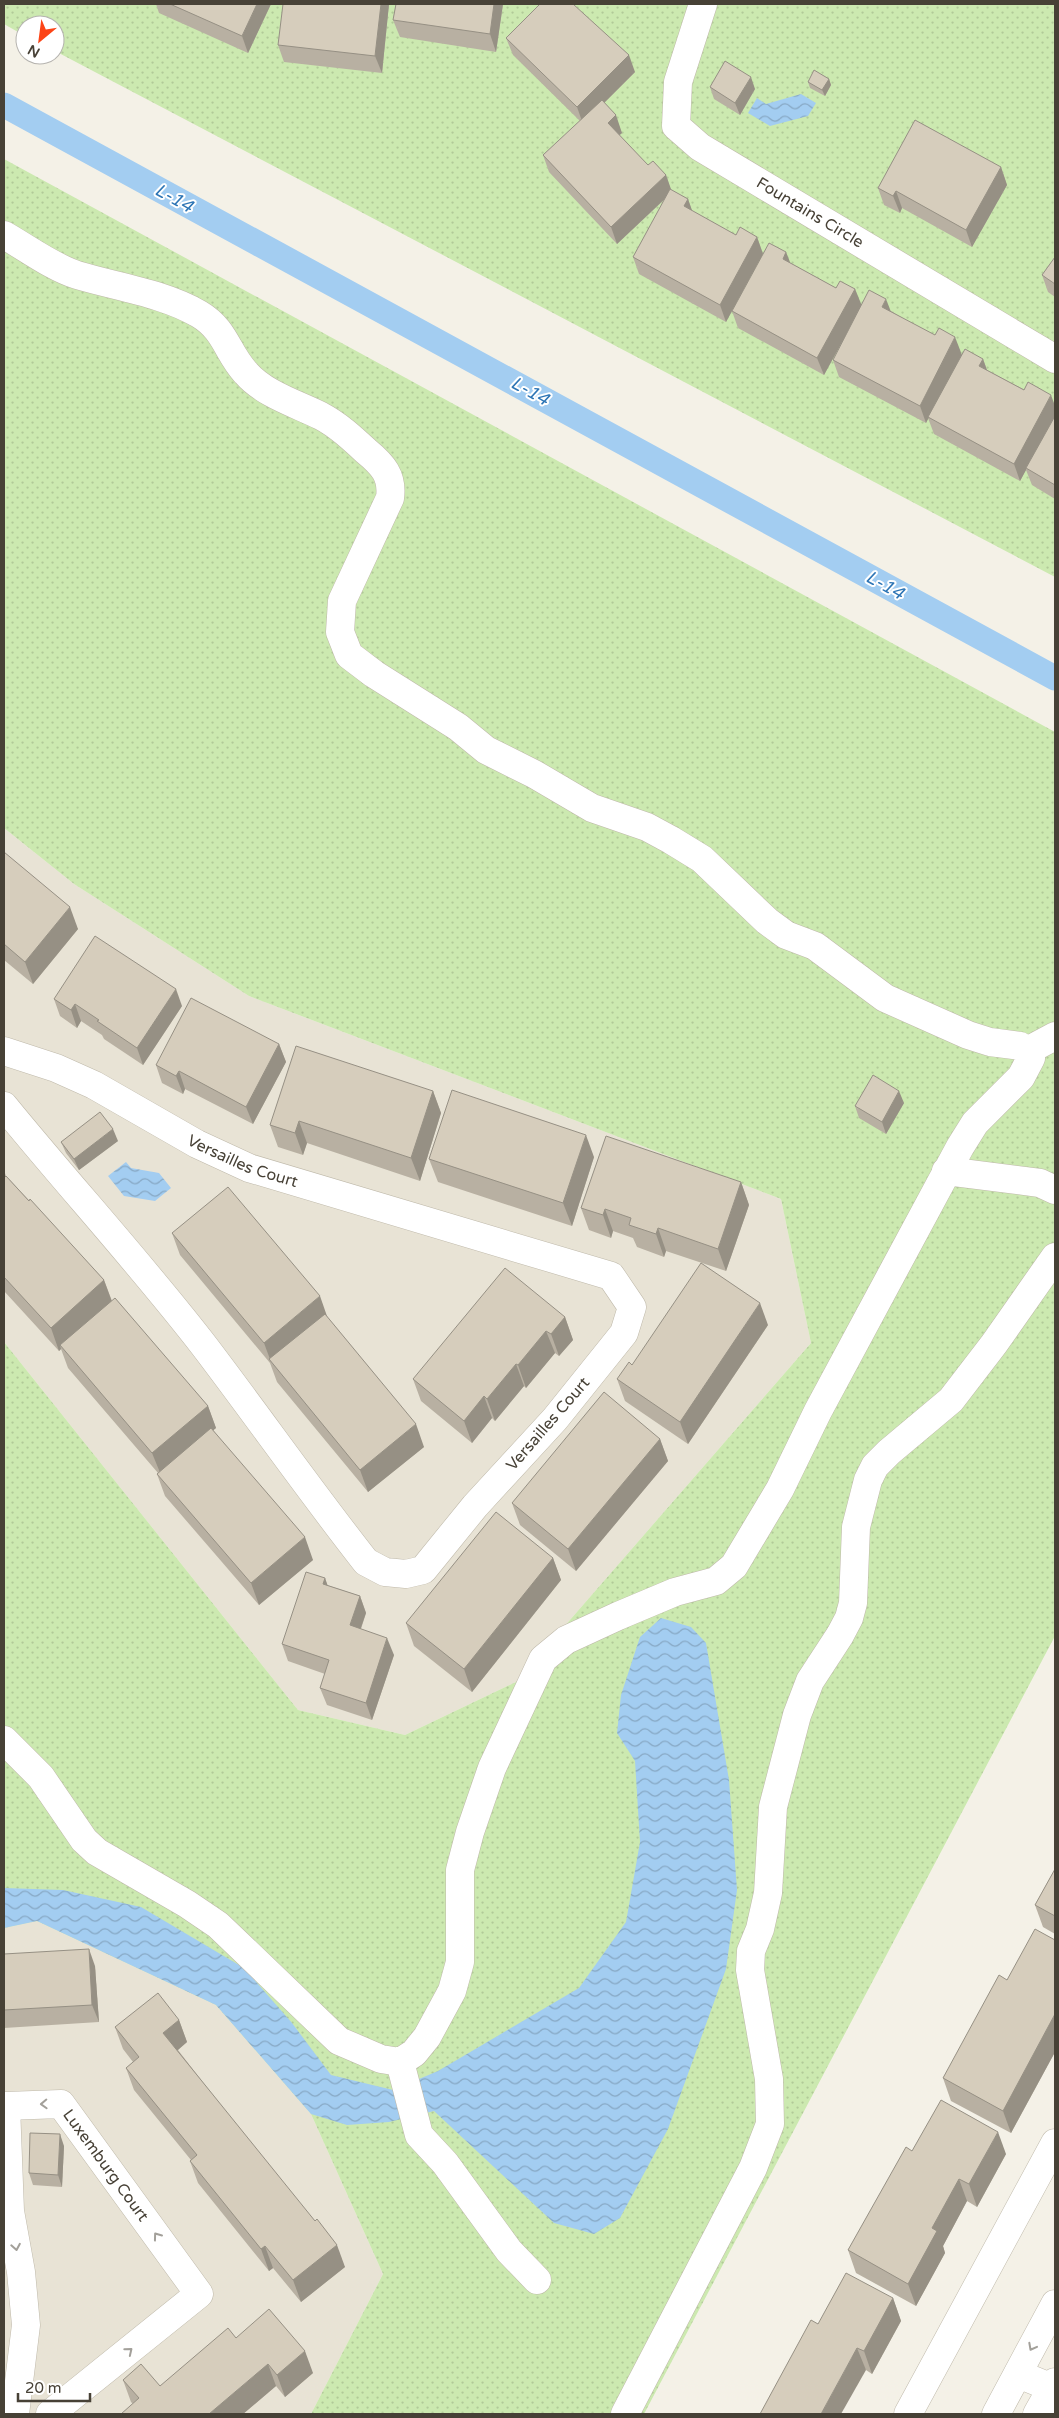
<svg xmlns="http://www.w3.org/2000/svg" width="1059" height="2418" viewBox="0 0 1059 2418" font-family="'Varela Round',sans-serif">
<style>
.residential{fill:#e8e3d5}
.grass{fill:url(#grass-dots)}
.water{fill:url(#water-waves)}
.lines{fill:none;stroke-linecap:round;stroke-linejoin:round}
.canal{stroke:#a3cdf1;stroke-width:25}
.minor-casing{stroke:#bfb9aa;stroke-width:29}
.minor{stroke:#fff;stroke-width:28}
.wall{fill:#b8b0a2}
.shaded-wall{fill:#969084}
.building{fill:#d6cdbc;stroke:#969084}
.oneway{stroke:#a3a09a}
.labels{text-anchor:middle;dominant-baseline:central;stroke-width:4;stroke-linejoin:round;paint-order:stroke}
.street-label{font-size:16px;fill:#474136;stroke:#fff}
.water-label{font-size:18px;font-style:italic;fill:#2d75b5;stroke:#fff}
</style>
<defs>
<pattern id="grass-dots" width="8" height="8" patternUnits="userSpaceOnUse" patternTransform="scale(1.25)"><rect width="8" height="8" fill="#cce9b0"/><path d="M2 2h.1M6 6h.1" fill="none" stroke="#b1c998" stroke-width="1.8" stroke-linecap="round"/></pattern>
<pattern id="water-waves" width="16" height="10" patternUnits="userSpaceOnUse" patternTransform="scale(1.25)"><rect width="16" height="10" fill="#a3cdf1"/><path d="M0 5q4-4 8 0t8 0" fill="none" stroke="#87a8c4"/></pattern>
</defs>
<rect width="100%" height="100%" fill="#f4f1e7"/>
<g class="residential">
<polygon points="4,828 74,884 249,996 781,1199 811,1343 516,1682 405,1735 298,1710 4,1342"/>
<polygon points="37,1921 216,2005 311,2114 383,2274 311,2414 4,2414 4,1928"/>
</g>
<g class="grass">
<polygon points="4,4 1055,4 1055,577 55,51 55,25 25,25 25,36 4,24"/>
<polygon points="4,159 1055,732 1055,1636 644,2414 311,2414 383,2274 311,2114 216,2005 37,1921 4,1928 4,1342 298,1710 405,1735 516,1682 811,1343 781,1199 249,996 74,884 4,828"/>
</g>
<g class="water">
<polygon points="801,94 816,103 808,116 770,126 748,113 757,98 766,104"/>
<polygon points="126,1162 131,1168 159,1173 171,1188 155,1201 124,1196 108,1176"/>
<polygon points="661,1618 691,1627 706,1643 729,1780 737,1890 726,1969 668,2129 620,2218 594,2234 554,2223 434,2111 389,2122 347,2125 311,2114 216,2005 37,1921 4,1928 4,1888 63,1890 141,1907 244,1968 292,2023 331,2075 393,2090 438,2071 579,1988 626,1922 640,1842 635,1761 617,1733 621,1695 640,1637"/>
</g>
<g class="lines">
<polyline class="canal" points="4,105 1055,678"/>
<g class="minor-casing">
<g id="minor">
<path id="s1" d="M703 4 678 82 676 126 700 147 1055 359"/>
<path d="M4 235C27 248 52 267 77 275 117 287 163 293 199 314 226 330 227 353 246 373 264 394 297 404 321 416 338 425 352 438 366 451 383 465 393 476 390 498L342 601 340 632 349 655 374 674 458 727 486 750 534 774 592 808 647 827 671 840 702 859 767 921 786 935 815 946 885 998 968 1035 990 1042 1020 1046 1027 1051 1031 1058 1021 1077 975 1123 960 1147 818 1411 780 1489 734 1566 716 1581 675 1592 618 1616 566 1640 543 1659 492 1768 470 1832 460 1870V1962L452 1991 427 2037 414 2053 400 2062 381 2059 339 2041 218 1925 187 1904 97 1852 84 1840 41 1777 4 1740"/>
<path id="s2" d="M4 1051 56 1068 94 1085 197 1144 249 1168 611 1276 632 1307 624 1333 555 1419 475 1506 423 1570 406 1574 385 1572 366 1562C310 1491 259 1418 205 1347 141 1264 70 1187 4 1106"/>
<polyline points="1027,1051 1055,1036"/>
<polyline points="946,1171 1040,1183 1055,1190"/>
<polyline points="400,2062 419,2135 445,2163 509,2251 537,2280"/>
<polyline points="1018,2374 1055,2389"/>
<path id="s3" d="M15 2414 26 2325 21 2272 10 2211 6 2106 61 2104 199 2294 50 2414"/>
<polyline points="625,2414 753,2168 770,2124 769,2079 750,1970 751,1951 760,1929 768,1893 773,1807 797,1715 810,1681 840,1635 849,1618 853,1603 856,1527 868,1480 875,1466 889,1452 951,1400 994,1344 1055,1257"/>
<polyline points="908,2414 1055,2143"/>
<polyline points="996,2414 1055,2304"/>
<polyline points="1037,2414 1055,2382"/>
</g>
</g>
<use href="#minor" class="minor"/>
</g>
<g class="wall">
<polygon points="156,4 271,4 248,53 159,13"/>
<polygon points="389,4 382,73 284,62 278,45"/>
<polygon points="396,4 503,4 496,52 400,37 393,20"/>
<polygon points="506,38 635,72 604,103 622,133 619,135 648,165 666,175 671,190 688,199 692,211 736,235 757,237 763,254 726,322 639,274 633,257 665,199 617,244 549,172 543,155 580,121 513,55"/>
<polygon points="829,79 831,85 825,96 810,88 808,82"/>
<polygon points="710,87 755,89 740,115 714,99"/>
<polygon points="1001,167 1007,185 972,247 902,208 900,213 884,205 878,188"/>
<polygon points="786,252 790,263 836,288 855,289 861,305 891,311 962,355 952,372 983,359 987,370 1055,406 1055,499 1032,485 1026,470 1020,481 934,434 928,418 926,423 839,377 833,360 847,332 824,375 738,328 732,311"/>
<polygon points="1055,257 1055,297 1048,292 1042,275"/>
<polygon points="4,852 78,929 33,984 4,960"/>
<polygon points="54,999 182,1006 143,1065 104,1039 102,1035 81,1021 77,1028 60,1016"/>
<polygon points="279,1044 286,1062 253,1124 185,1089 183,1094 162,1083 156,1065"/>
<polygon points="433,1091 441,1113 420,1181 307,1143 303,1155 278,1147 270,1125"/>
<polygon points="904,1103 886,1134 859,1118 855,1106"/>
<polygon points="118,1141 79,1170 66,1153 61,1142"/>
<polygon points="594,1157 572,1226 438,1182 429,1159"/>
<polygon points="4,1170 6,1176 104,1280 112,1301 208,1406 216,1428 213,1430 313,1560 259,1605 165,1496 157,1474 158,1473 68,1368 61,1349 59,1351 4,1291"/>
<polygon points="741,1182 749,1205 726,1271 666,1251 664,1257 637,1247 633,1238 613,1231 611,1238 589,1230 581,1208"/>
<polygon points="172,1233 424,1447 368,1492 277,1382 270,1363 180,1255"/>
<polygon points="565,1317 573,1340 559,1356 555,1353 526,1388 524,1386 495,1421 492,1418 472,1443 421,1401 413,1379"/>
<polygon points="768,1325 688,1444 625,1401 617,1379 632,1365"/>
<polygon points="660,1439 668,1461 576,1571 520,1525 512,1503"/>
<polygon points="553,1558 561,1580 472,1692 414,1646 406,1623"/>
<polygon points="325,1578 327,1585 360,1596 366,1613 361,1629 394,1655 372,1720 327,1705 320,1688 325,1674 288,1661 282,1644"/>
<polygon points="1055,1869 1055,1934 1043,1927 1035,1905"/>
<polygon points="1055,1940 1055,2052 1011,2133 951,2101 943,2078 1007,1980"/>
<polygon points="4,1954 95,1966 99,2022 4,2028"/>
<polygon points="179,2020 187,2042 178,2050 345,2267 301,2302 273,2268 269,2271 198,2183 190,2161 191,2160 134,2090 126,2068 133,2062 123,2049 115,2027"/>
<polygon points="64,2146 62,2187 33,2185 29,2173"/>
<polygon points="912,2151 1006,2154 977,2207 967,2201 943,2246 945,2253 916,2306 856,2273 848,2250"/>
<polygon points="893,2298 901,2321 872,2374 866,2370 818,2324"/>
<polygon points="236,2338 313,2373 285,2397 276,2386 243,2414 121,2414 133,2404 131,2402 123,2380 160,2386"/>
</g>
<g class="shaded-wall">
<polygon points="257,4 271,4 248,53 242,36"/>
<polygon points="381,4 389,4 382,73 375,56"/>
<polygon points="494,4 503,4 496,52 490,34"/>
<polygon points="629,55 635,72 583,124 577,107"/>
<polygon points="751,77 755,89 740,115 735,103"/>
<polygon points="829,79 831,85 825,96 822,90"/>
<polygon points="616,115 622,133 614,140 608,123"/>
<polygon points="1001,167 1007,185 972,247 966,230"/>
<polygon points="666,175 672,192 617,244 611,227"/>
<polygon points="896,191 902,208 900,213 893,196"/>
<polygon points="688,199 694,216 684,206"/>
<polygon points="757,237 763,254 726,322 720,305"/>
<polygon points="786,252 793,270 783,259"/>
<polygon points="855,289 862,306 824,375 817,358"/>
<polygon points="886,299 893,317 882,307"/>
<polygon points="955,337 962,355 926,423 920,406"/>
<polygon points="983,359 989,376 979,366"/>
<polygon points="1051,395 1055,406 1055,417 1026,468 1026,470 1020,481 1014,464"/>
<polygon points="70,907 78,929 33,984 25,962"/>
<polygon points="176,989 182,1006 143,1065 137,1048"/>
<polygon points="75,1004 81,1021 77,1028 71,1010"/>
<polygon points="279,1044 286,1062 253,1124 246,1107"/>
<polygon points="179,1071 185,1089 183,1094 176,1076"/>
<polygon points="433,1091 441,1113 420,1181 411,1158"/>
<polygon points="899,1091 904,1103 886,1134 882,1122"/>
<polygon points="299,1121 307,1143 303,1155 295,1133"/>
<polygon points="113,1129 118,1141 79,1170 74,1159"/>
<polygon points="586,1135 594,1157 572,1226 563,1203"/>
<polygon points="741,1182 749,1205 726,1271 718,1249"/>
<polygon points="605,1209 613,1231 611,1238 603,1215"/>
<polygon points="658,1228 666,1251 664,1257 656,1234"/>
<polygon points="104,1280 112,1302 60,1345 61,1349 59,1351 51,1328"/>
<polygon points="320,1296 328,1319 271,1362 264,1343"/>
<polygon points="760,1303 768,1325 688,1444 680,1422"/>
<polygon points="565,1317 573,1340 559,1356 551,1334"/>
<polygon points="546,1331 555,1353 526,1388 518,1365"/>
<polygon points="516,1364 524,1386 495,1421 487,1399"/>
<polygon points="484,1396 492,1418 472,1443 464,1421"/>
<polygon points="208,1406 216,1428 161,1475 152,1453"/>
<polygon points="416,1424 424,1447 368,1492 360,1470"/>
<polygon points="660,1439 668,1461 576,1571 568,1549"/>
<polygon points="305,1537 313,1560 259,1605 251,1583"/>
<polygon points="553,1558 561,1580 472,1692 464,1669"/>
<polygon points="325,1578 331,1595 323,1584"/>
<polygon points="360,1596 366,1613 356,1642 350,1625"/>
<polygon points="387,1638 394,1655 372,1720 366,1703"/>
<polygon points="89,1949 95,1966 99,2022 92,2005"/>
<polygon points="1055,2014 1055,2052 1011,2133 1003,2111"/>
<polygon points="179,2020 187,2042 172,2055 163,2033"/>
<polygon points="998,2132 1006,2154 977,2207 969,2184"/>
<polygon points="60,2134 64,2146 62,2187 58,2175"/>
<polygon points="959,2179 967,2201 943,2246 945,2253 916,2306 908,2284 932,2228"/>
<polygon points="337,2245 345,2267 301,2302 293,2280"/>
<polygon points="265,2246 273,2268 269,2271 261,2249"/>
<polygon points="893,2298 901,2321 872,2374 864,2351"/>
<polygon points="857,2348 866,2370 841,2414 821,2414"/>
<polygon points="305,2351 313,2373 285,2397 277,2375"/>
<polygon points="268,2364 276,2386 243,2414 209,2414"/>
</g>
<g class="building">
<polygon points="170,4 257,4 242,36"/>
<polygon points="283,4 381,4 375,56 278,45"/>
<polygon points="396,4 494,4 490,34 393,20"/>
<polygon points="540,4 573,4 629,55 577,107 506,38"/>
<polygon points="725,61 751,77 735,103 710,87"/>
<polygon points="814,70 829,79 822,90 808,82"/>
<polygon points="602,100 616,115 608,123 648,165 653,161 666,175 611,227 543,155"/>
<polygon points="915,120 1001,167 966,230 896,191 893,196 878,188"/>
<polygon points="670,189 688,199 684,206 736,235 740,227 757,237 720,305 633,257"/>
<polygon points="769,243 786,252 783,259 836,288 840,281 855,289 817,358 732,311"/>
<polygon points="1055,257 1055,284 1042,275"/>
<polygon points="869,290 886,299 882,307 935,335 939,328 955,337 920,406 833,360"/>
<polygon points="965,349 983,359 979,366 1024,390 1028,382 1051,395 1014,464 928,417"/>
<polygon points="1055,416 1055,485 1026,468"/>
<polygon points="4,852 70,907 25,962 4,944"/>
<polygon points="95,936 176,989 137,1048 97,1021 99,1020 75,1004 71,1010 54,999"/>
<polygon points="191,998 279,1044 246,1107 179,1071 176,1076 156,1065"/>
<polygon points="296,1046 433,1091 411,1158 299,1121 295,1133 270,1125"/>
<polygon points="873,1075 899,1091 882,1122 855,1106"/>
<polygon points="452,1090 586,1135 563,1203 429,1159"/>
<polygon points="100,1112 113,1129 74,1159 61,1142"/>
<polygon points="606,1136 741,1182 718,1249 658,1228 656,1234 629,1225 631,1218 605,1209 603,1215 581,1208"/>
<polygon points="6,1176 29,1201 30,1199 104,1280 51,1328 4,1277 4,1178"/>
<polygon points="228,1187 320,1296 264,1343 172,1233"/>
<polygon points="701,1263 760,1303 680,1422 617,1379 629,1362 632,1365"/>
<polygon points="505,1268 565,1317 551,1334 546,1331 518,1365 516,1364 487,1399 484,1396 464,1421 413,1379"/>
<polygon points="115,1298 208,1406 152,1453 60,1345"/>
<polygon points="325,1314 416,1424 360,1470 269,1359"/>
<polygon points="604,1392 660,1439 568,1549 512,1503"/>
<polygon points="211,1428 305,1537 251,1583 157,1474"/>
<polygon points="496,1512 553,1558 464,1669 406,1623"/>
<polygon points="306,1572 325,1578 323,1584 360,1596 350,1625 387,1638 366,1703 320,1688 329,1660 282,1644"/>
<polygon points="1055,1869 1055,1916 1035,1905"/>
<polygon points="1035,1929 1055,1940 1055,2014 1003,2111 943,2078 999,1975 1007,1980"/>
<polygon points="89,1949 92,2005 4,2010 4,1954"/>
<polygon points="158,1993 179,2020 163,2033 315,2221 317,2219 337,2245 293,2280 265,2246 261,2249 190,2161 197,2155 126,2068 139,2057 115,2027"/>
<polygon points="941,2100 998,2132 969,2184 959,2179 932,2228 937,2231 908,2284 848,2250 906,2147 912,2151"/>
<polygon points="30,2133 60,2134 58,2175 29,2173"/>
<polygon points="846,2273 893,2298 864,2351 857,2348 821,2414 760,2414 811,2320 818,2324"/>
<polygon points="269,2309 305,2351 277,2375 268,2364 209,2414 121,2414 139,2398 123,2380 141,2364 160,2386 228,2328 236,2338"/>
</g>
<defs><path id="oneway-chevron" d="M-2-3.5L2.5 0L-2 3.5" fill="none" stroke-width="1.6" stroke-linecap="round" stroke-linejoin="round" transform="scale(1.25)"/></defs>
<g class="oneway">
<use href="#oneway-chevron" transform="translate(44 2104) rotate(178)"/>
<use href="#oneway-chevron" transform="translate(157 2236) rotate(-126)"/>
<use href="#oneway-chevron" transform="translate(16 2247) rotate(80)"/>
<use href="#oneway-chevron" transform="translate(1032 2347) rotate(118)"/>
<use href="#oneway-chevron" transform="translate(129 2351) rotate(-39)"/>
</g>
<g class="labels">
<g class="street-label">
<text stroke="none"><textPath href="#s1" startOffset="286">Fountains Circle</textPath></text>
<text stroke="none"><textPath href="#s2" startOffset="264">Versailles Court</textPath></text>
<text transform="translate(548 1424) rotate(-49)">Versailles Court</text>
<text stroke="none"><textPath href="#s3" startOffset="441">Luxemburg Court</textPath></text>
</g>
<g class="water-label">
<text transform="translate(174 198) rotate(29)">L-14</text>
<text transform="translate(530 391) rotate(29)">L-14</text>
<text transform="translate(885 585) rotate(29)">L-14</text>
</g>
</g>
<rect width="1059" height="2418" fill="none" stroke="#474136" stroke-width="10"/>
<g transform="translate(40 40) rotate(209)"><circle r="24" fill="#ffffff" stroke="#b5b3af"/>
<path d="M0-4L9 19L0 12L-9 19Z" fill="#fc4416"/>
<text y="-8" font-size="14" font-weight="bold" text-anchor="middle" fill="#474136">N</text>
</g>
<path d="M18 2393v8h72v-8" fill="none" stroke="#474136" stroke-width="2.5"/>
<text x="25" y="2393" font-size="15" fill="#474136" stroke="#ffffff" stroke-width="4" paint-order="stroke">20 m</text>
</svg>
